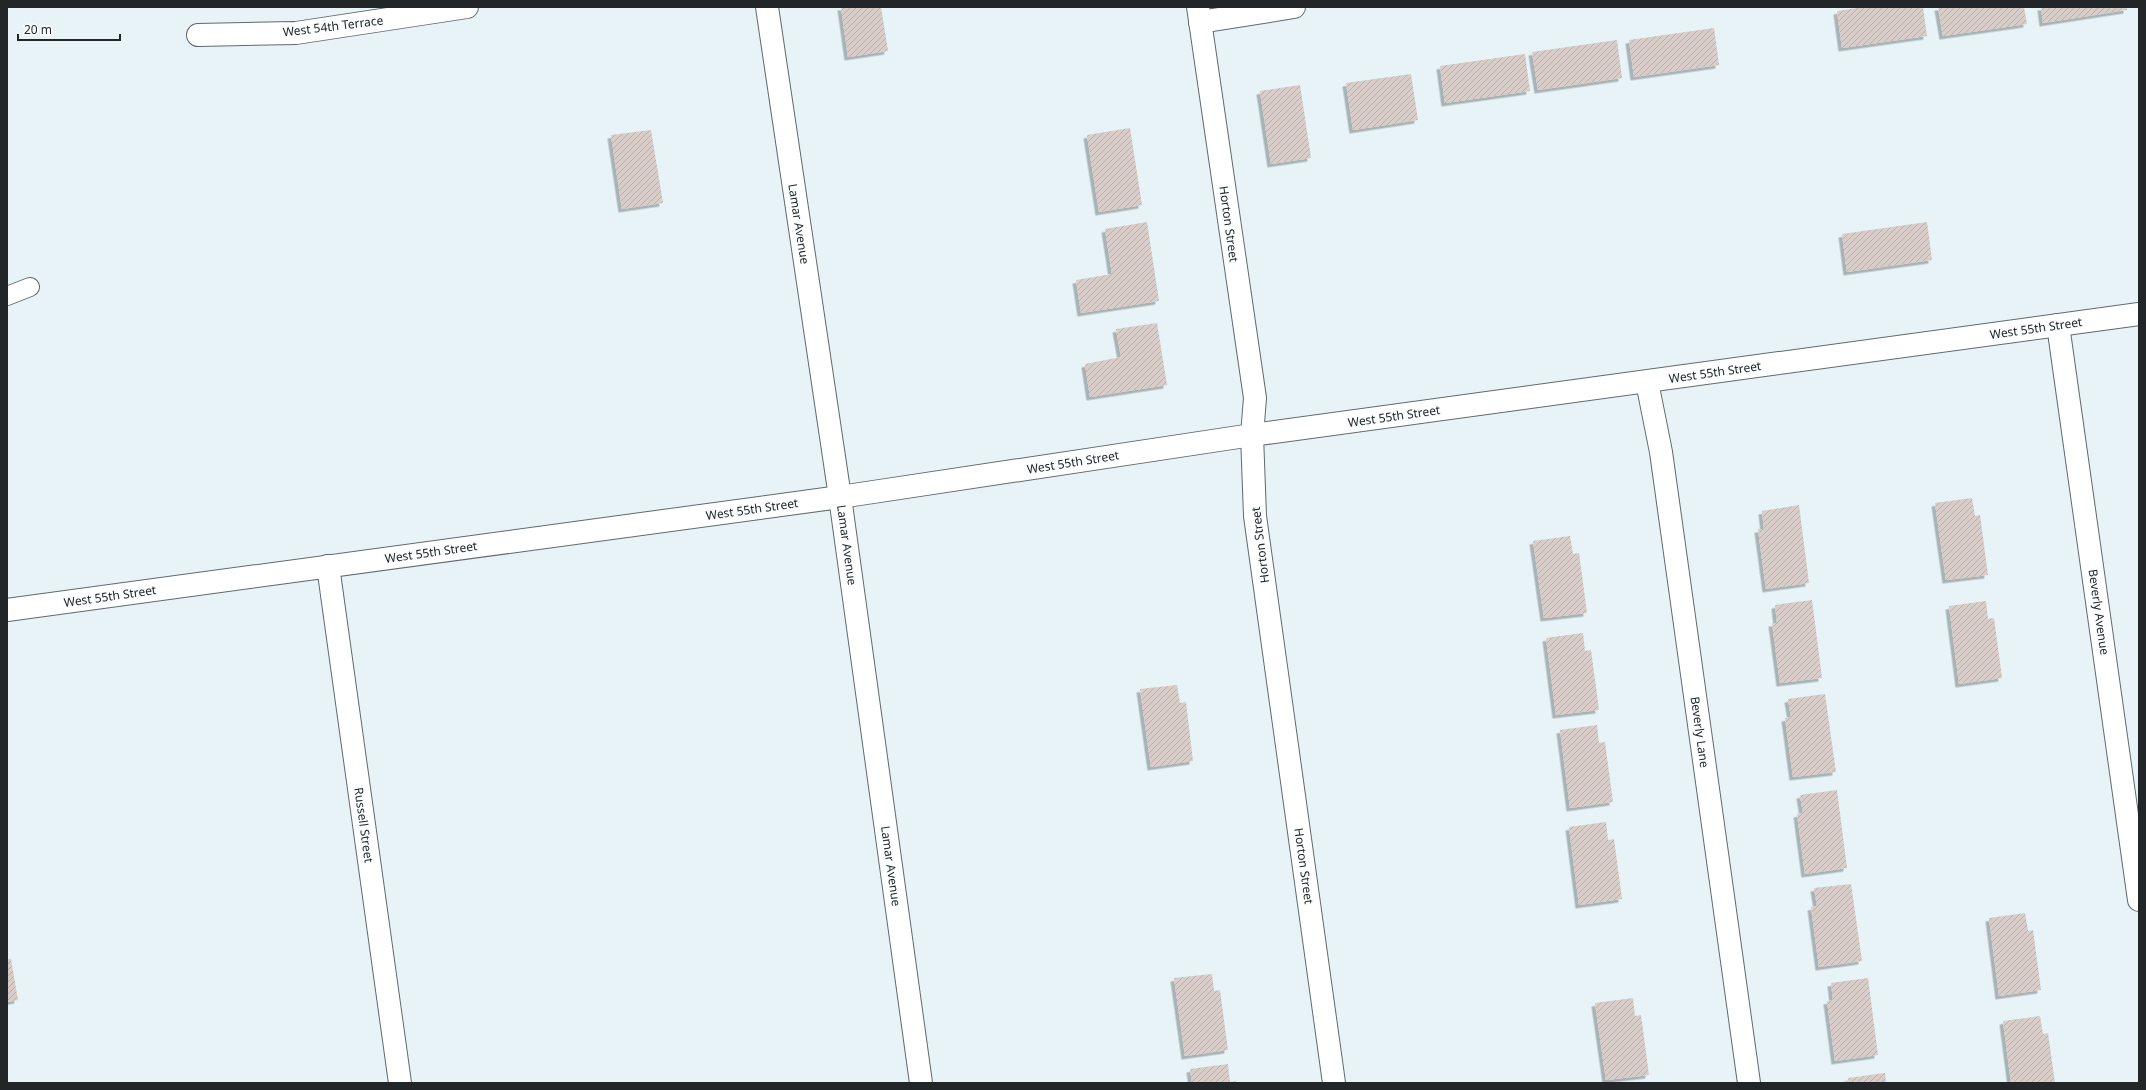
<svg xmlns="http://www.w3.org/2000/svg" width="2146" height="1090" viewBox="0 0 2146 1090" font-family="'Noto Sans',sans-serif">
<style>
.building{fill:url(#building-hatch);filter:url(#shadow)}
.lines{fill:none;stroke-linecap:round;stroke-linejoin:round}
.service-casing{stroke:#606a6d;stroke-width:20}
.minor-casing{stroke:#606a6d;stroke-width:24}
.tertiary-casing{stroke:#606a6d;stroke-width:24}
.service{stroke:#fff;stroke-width:18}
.minor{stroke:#fff;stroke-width:22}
.tertiary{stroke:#fff;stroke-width:22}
.labels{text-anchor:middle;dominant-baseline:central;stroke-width:4;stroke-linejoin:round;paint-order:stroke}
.street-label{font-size:12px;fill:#222628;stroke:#fbfefe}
</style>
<defs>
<pattern id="building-hatch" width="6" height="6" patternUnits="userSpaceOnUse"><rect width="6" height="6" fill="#d8cdc9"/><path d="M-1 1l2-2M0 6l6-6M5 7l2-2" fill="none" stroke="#b9b0ad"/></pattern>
<filter id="shadow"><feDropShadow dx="-3.5" dy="3.5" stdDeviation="0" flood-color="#0004"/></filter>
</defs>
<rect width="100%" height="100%" fill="#e7f3f6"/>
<g class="building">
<polygon points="841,7 881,7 888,51 848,57"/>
<polygon points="1864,7 1923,7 1927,36 1842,48 1837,11"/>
<polygon points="1938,7 2024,7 2027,24 1943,36"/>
<polygon points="2041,7 2127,7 2127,10 2043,23"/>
<polygon points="1714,28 1719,65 1634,77 1629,40"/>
<polygon points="1617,40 1622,78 1538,90 1532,52"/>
<polygon points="1525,54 1530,91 1445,103 1440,66"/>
<polygon points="1411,74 1418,120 1353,130 1346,83"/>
<polygon points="1300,85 1311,158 1271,164 1260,91"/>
<polygon points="1130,128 1142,205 1099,212 1087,135"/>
<polygon points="651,130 663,203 622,209 611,135"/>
<polygon points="1147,222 1159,301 1081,313 1076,280 1112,274 1105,229"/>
<polygon points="1927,222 1932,260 1847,272 1842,234"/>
<polygon points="1157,323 1167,385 1090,397 1085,364 1121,357 1116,329"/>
<polygon points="1972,498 1975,516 1980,515 1988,575 1946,580 1935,503"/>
<polygon points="1799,505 1809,583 1766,589 1758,529 1764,529 1762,511"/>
<polygon points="1570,536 1573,554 1579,553 1587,613 1544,618 1533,541"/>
<polygon points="1812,600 1822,678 1780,683 1772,623 1777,623 1775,605"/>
<polygon points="1986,601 1988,619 1994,618 2002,678 1959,684 1949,606"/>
<polygon points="1583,633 1585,651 1591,650 1599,710 1556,715 1546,638"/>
<polygon points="1177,685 1180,703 1186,702 1193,761 1151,767 1140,689"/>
<polygon points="1825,694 1836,772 1793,777 1785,718 1791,717 1788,699"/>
<polygon points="1597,725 1599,743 1605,742 1613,802 1570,808 1560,730"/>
<polygon points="1837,790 1847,868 1805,874 1797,814 1803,813 1800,795"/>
<polygon points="1606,822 1608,840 1614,839 1622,899 1579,905 1569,827"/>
<polygon points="1851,884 1862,961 1819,967 1811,907 1817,906 1814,888"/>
<polygon points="2025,913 2028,931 2033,930 2041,990 1999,996 1989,918"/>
<polygon points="7,959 11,959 18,1000 7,1002"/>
<polygon points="1212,974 1214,991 1220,990 1228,1050 1185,1056 1174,978"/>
<polygon points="1868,978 1878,1055 1835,1061 1827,1001 1833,1000 1831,983"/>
<polygon points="1633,998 1635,1016 1641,1015 1649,1075 1606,1080 1595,1003"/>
<polygon points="2040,1016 2043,1034 2048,1033 2055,1083 2011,1083 2003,1021"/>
<polygon points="1228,1064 1230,1082 1236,1081 1236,1083 1192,1083 1190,1069"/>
<polygon points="1885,1073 1886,1083 1849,1083 1848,1078"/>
</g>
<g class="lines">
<g class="service-casing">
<polyline id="service" points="7,296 30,287"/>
</g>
<g class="minor-casing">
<g id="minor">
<polyline points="1198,7 1255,398 1252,435 1255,516 1334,1083"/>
<polyline points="1200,22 1294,7"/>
<polyline points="198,35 296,33 467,7"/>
<polyline points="2058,325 2139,900"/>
<polyline points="1647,382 1661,452 1749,1083"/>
<polyline points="328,566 400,1083"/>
<polyline points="7,610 840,497"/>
</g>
</g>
<g class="tertiary-casing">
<g id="tertiary">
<polyline points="767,7 840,497 921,1083"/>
<polyline points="840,497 1252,435 2139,314"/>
</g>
</g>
<use href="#service" class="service"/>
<use href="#minor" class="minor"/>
<use href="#tertiary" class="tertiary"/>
</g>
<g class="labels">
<g class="street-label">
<text transform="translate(333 26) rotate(-7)">West 54th Terrace</text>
<text transform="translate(799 224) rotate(81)">Lamar Avenue</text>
<text transform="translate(1229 224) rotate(82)">Horton Street</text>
<text transform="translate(2036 328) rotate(-8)">West 55th Street</text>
<text transform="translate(1715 372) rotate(-8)">West 55th Street</text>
<text transform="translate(1394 416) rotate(-8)">West 55th Street</text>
<text transform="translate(1073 462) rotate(-9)">West 55th Street</text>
<text transform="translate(752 509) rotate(-8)">West 55th Street</text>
<text transform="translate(847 545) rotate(82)">Lamar Avenue</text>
<text transform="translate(1260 545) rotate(-97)">Horton Street</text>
<text transform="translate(431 552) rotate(-8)">West 55th Street</text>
<text transform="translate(110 596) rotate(-8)">West 55th Street</text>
<text transform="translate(2099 612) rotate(82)">Beverly Avenue</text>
<text transform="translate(1700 732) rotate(82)">Beverly Lane</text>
<text transform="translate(364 825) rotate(82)">Russell Street</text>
<text transform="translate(891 866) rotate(82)">Lamar Avenue</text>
<text transform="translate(1304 866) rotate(82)">Horton Street</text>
</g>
</g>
<rect width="2146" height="1090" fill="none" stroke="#222628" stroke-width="16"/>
<path d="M18 34v6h102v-6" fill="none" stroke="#222628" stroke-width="2"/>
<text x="24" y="34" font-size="12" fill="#222628" stroke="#fbfefe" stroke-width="3" paint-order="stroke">20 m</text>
</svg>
